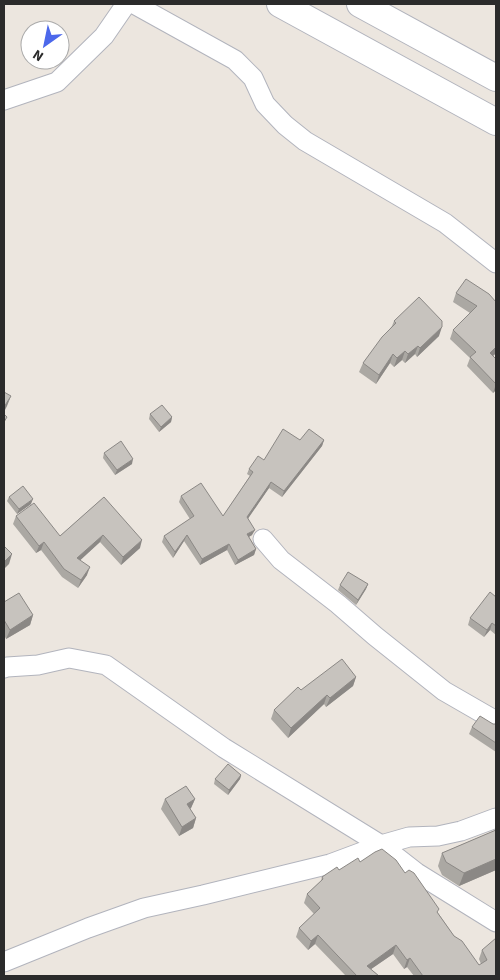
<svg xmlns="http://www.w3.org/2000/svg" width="500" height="980" viewBox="0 0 500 980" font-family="'Source Sans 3',sans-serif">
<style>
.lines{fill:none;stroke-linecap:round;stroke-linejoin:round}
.minor-casing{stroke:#b2b4bd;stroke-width:21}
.secondary-casing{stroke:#b2b4bd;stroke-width:28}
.minor{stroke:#fff;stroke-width:19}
.secondary{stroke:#fff;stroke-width:26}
.wall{fill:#aba8a3}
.shaded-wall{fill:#8b8885}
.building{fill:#c7c3be;stroke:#8b8885}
</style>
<rect width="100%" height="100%" fill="#ece6df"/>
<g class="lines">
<g class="minor-casing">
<g id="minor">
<polyline points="134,4 235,60 253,78 265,104 285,125 305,141 445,223 496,263"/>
<polyline points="4,100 57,82 104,36 126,4"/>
<polyline points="263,539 281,560 338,604 375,636 444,691 496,721"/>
<polyline points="4,668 7,667 38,665 69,658 106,665 224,748 381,845 417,873 496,922"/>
<polyline points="4,962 88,928 144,908 203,895 330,864 381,845 409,837 438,836 461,831 496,818"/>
</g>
</g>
<g class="secondary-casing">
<g id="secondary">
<polyline points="280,4 496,122"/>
<polyline points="360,4 496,78"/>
</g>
</g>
<use href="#minor" class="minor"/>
<use href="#secondary" class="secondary"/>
</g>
<g class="wall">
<polygon points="456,293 496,302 496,353 493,356 496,359 496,390 493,393 467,366 470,358 450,339 453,330 470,313 453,302"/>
<polygon points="394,321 439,336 417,357 415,354 405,363 402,360 394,367 390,363 376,384 359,372 363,363 392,326"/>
<polygon points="150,414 172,417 171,422 159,432 149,419"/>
<polygon points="300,440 324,440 322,446 282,497 269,488 248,518 252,535 249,537 256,549 254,555 235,565 227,550 200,565 184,541 173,558 162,542 164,536 190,519 179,502 181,496 223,516 250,476 247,474 249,469"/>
<polygon points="104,453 132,464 115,475 103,458"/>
<polygon points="9,497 31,504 17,514 7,501"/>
<polygon points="104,497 140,548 121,565 100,542 80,560 87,575 78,588 62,577 41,550 36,553 13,524 16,516 60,536"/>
<polygon points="368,584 366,589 356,605 338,590 340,585"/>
<polygon points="496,597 496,635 490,630 484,637 468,625 470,618"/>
<polygon points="4,602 33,615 30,625 6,639 4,635"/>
<polygon points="356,677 353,686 326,707 324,704 288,738 271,719 274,710 301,690"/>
<polygon points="493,724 496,724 496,752 469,734 472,727"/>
<polygon points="241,775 240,779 228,795 214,784 215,779"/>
<polygon points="165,799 195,799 191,808 190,809 196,818 193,828 179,836 161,809"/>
<polygon points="496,830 496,870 459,886 442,875 438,866 442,853"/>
<polygon points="360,862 405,873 438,913 454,936 479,965 481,964 479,959 482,950 496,976 414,976 407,967 404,969 393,954 371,969 379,976 346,976 315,944 308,950 296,937 299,928 314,914 304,903 307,894 321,881 322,877 339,870"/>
</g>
<g class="shaded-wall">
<polygon points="442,327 439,336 417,357 420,348"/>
<polygon points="418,346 415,354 405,363 408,354"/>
<polygon points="496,347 496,353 487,362 490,353"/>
<polygon points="405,351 402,360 394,367 397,358"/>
<polygon points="393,354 390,363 376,384 379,375"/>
<polygon points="496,384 496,390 493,393"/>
<polygon points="11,396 7,406 4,412 4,407"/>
<polygon points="172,417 171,422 159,432 161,427"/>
<polygon points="324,440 322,446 282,497 284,491"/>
<polygon points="133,459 132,464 115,475 117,470"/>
<polygon points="271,482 269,488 245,523 247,517"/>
<polygon points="33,499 31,504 17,514 19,509"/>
<polygon points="255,530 252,535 245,539 247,534"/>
<polygon points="103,535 100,542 74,566 77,558"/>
<polygon points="187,535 184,541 173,558 175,552"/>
<polygon points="142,540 140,548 121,565 123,557"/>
<polygon points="44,542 41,550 36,553 39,546"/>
<polygon points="229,544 227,550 200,565 202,559"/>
<polygon points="256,549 254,555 235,565 238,560"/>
<polygon points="12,554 9,564 4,569 4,562"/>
<polygon points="90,567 87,575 78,588 81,580"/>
<polygon points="368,584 366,589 356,605 358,600"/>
<polygon points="33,615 30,625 6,639 10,630"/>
<polygon points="492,623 490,630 484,637 487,630"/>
<polygon points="356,677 353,686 326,707 330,698"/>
<polygon points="327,695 324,704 288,738 291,728"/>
<polygon points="241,775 240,779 228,795 229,790"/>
<polygon points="195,799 191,808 183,813 187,804"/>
<polygon points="196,818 193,828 179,836 182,827"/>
<polygon points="496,859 496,870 459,886 464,873"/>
<polygon points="318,935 315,944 308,950 311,941"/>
<polygon points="396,945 393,954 364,974 367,966"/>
<polygon points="410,958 407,967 404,969 407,960"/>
</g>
<g class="building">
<polygon points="466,279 489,294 496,302 496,347 490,353 496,359 496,384 470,357 476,352 453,330 477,306 456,293"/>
<polygon points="419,297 442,321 442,327 420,348 418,346 408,354 405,351 397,358 393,354 379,375 363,363 382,337 396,323 394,321"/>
<polygon points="4,392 11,396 4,407"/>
<polygon points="162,405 172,417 161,427 150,414"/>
<polygon points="4,414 7,417 4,422"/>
<polygon points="283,429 300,440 309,429 324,440 284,491 271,482 247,517 255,530 247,534 256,549 238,560 229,544 202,559 187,535 175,552 164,536 194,516 181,496 201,483 223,516 253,472 249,469 258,456 264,460"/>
<polygon points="121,441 133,459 117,470 104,453"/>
<polygon points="23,486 33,499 19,509 9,497"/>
<polygon points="104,497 142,540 123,557 103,535 77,558 90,567 81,580 64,569 44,542 39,546 16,516 34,503 60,536"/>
<polygon points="4,546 12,554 4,562"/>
<polygon points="348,572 368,584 358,600 340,585"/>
<polygon points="490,592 496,597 496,626 492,623 487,630 470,618"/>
<polygon points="19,593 33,615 10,630 4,620 4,602"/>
<polygon points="342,659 356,677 330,698 327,695 291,728 274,710 298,687 301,690"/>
<polygon points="480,716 493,724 496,724 496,743 472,727"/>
<polygon points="228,764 241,775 229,790 215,779"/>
<polygon points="186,786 195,799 187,804 196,818 182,827 165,799"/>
<polygon points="496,830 496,859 464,873 446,862 442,853"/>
<polygon points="382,849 396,860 405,873 409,870 414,873 439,909 437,912 454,936 462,941 479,965 487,960 482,950 496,938 496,976 423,976 410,958 407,960 396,945 367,966 379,976 357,976 318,935 311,941 299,928 320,908 307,894 323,879 322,877 337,867 339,870 358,858 360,862 375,852"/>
</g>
<rect width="500" height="980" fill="none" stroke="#2b2b2b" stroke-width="10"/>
<g transform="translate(45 45) rotate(213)"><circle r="24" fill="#ffffff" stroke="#aaaaaa"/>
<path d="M0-4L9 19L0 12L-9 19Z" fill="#4c68eb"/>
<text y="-8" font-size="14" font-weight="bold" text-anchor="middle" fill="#2b2b2b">N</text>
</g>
</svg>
